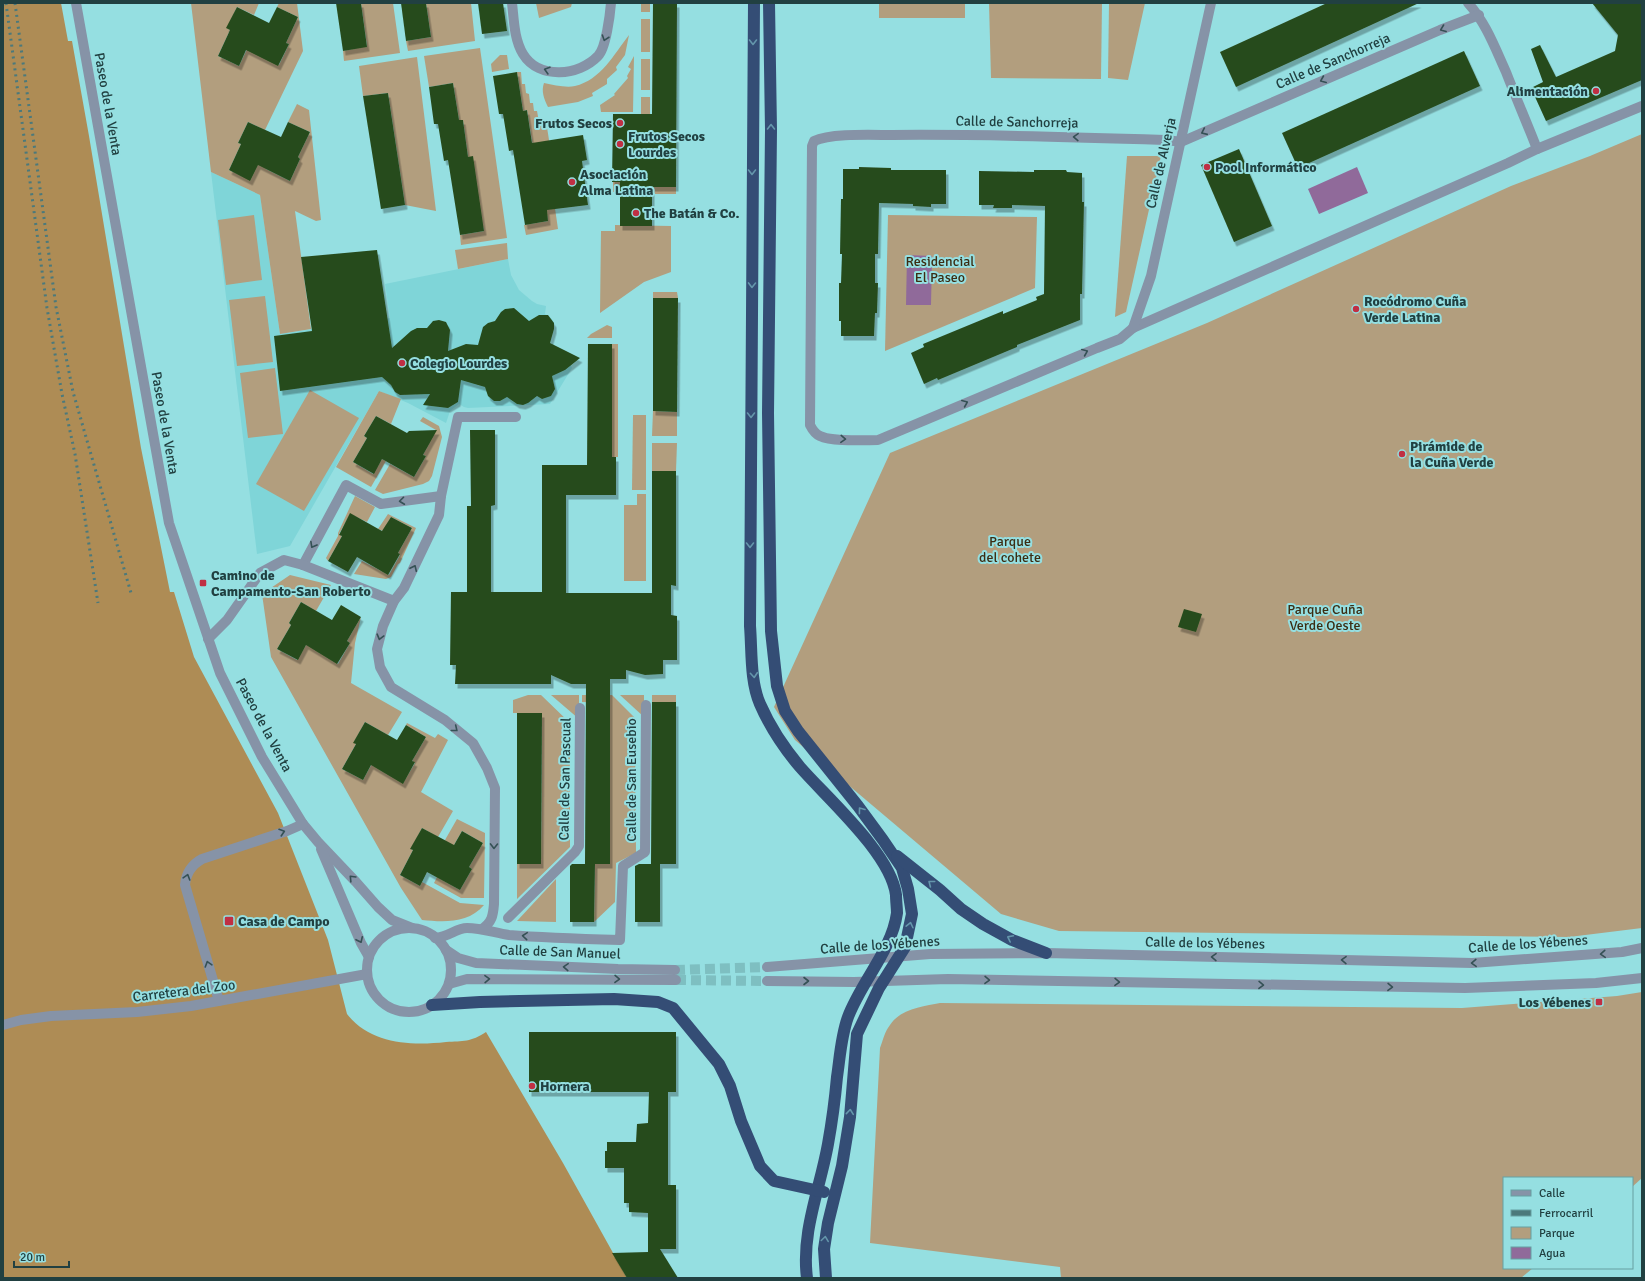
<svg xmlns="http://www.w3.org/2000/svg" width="1645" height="1281" viewBox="0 0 1645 1281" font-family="Signika,sans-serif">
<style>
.built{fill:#7fd5d8}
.green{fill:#b29e7e}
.forest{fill:#ae8c55}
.water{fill:#906a9a}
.building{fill:#284b1d;filter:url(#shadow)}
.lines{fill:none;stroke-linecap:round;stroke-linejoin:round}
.minor-tunnel{stroke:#7ebfc1;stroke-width:10;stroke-dasharray:10 5;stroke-linecap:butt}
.minor{stroke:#8693a7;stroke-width:10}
.highway{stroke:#344d75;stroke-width:12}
.rail{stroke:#4b797b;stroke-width:3;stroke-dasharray:2 4;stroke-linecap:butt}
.oneway{stroke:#355155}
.oneway2{stroke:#6496ab}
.poi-dot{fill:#c02f43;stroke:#95dfe1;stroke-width:1.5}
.labels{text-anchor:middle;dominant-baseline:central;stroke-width:4;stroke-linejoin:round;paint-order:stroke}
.street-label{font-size:14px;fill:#214041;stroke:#95dfe1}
.poi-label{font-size:14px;font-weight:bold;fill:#214041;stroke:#95dfe1;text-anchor:start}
.park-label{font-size:14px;fill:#3c2d13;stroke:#95dfe1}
</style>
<defs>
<filter id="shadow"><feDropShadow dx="2.5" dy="4.5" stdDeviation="0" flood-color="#0004"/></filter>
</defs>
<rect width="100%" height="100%" fill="#95dfe1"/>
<polygon class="built" points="211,172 260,195 280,334 390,318 385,284 508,259 511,275 519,290 532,301 537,304 546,306 545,314 551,318 554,323 543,341 558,349 566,351 569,355 570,364 572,368 550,404 468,408 464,407 459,404 450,411 446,423 408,403 379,391 290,546 257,554"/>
<g class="green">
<polygon points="191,3 259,3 254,15 237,7 227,28 230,30 218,56 239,66 249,45 279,65 289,44 286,43 298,17 277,7 279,3 297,3 303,51 265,130 248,122 238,143 241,144 229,170 250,180 260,160 266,169 290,181 300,159 298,157 310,132 288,122 297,104 309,110 321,220 316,221 295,211 311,329 280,334 260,195 211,172"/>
<polygon points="361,3 393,3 400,53 344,61 343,51 367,46"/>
<polygon points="426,3 471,3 475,41 408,51 406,41 431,37"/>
<polygon points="536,3 572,3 571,7 539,18"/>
<rect x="641" y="3" width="9" height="9"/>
<rect x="879" y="3" width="86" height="15"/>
<polygon points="989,3 1102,3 1101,79 991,78"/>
<polygon points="1109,3 1145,3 1128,80 1108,78"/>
<rect x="641" y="19" width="9" height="33"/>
<path d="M629 35 625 55 616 67 617 70 607 79V84L592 93 593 96 578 102 548 107C544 99 541 91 544 83 554 85 566 88 575 86 601 80 614 54 629 35Z"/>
<polygon points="480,48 507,238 461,245 460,235 484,231 468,157 463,120 459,120 453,83 429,87 424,56"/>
<polygon points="500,55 507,55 509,69 492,72 491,64"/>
<polygon points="634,56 633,112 601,112 600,105 615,95 614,94 628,78 627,76 631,69 628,67"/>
<polygon points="417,57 436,211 405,205 388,93 363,96 359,66"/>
<rect x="641" y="59" width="9" height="31"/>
<polygon points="517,72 521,72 522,84 525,84 526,93 529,94 530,103 533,103 534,111 537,111 539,122 546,121 552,159 548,160 558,229 526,235 524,225 548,221 537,146 533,147 527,110 523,111"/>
<rect x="641" y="97" width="9" height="31"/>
<polygon points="1642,134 1642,928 1569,937 1059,931 1001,914 795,740 774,707 890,453 1207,323 1511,186 1590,156"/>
<polygon points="1127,156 1161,156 1126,312 1115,317"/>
<rect x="613" y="182" width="20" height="10"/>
<rect x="652" y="187" width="24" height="7"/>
<polygon points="254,215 262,280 226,285 218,220"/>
<polygon points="888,215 1037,217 1035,288 885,351"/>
<polygon points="615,225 671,226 671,272 644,282 600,313 601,231 615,231"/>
<polygon points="507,243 508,259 458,269 455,250"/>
<polygon points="653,292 677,292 678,298 653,298"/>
<polygon points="265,296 273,362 237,366 229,300"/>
<polygon points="607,325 612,327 612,338 587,338 591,334"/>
<rect x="612" y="344" width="6" height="113"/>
<polygon points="275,368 283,434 248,438 240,373"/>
<polygon points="310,390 359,418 304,511 256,484"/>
<polygon points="379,391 401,399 391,424 376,416 364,436 367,438 353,462 373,474 382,459 386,461 371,487 336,467"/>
<polygon points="653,411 677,412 677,436 652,436"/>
<polygon points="633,415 646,415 646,490 632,490"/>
<polygon points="423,417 439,426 442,437 432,476 429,481 423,484 383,494 375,490 390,464 414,477 426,456 423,455 436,430 420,421"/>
<polygon points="652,443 677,443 676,471 652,471"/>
<polygon points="637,494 646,494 646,581 624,581 624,505 637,505"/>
<polygon points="355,496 375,507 367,522 350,514 339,534 342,536 328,561 326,558 338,536 338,533"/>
<polygon points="388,514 416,528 400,563 398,564 391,577 386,579 354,574 362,561 389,575 400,555 398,553 412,528 391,517 383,531 378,529"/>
<path d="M290 575 331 585 316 611 301 602 289 623 291 625 277 649 297 660 309 640 315 650 338 664 350 643 347 641 361 617 355 643 351 683 402 712 388 735 365 722 354 742 356 744 342 769 363 780 374 760 380 770 403 783 415 763 412 761 426 737 406 725 407 723 435 738 438 734 448 740 421 792 453 811 438 837 422 828 411 849 413 850 400 875 420 886 422 882 460 903 484 905C468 924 443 922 422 920L401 888 271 657 262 594Z"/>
<polygon points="528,695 541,695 570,723 570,847 517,899 517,864 541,864 542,713 513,713 513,700"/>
<polygon points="551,695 579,695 579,719"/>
<polygon points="582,695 612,695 635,718 636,853 616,863 615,902 594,922 595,864 610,864 610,703 582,702"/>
<polygon points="620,695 644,695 644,717"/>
<rect x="652" y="695" width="24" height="7"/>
<polygon points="457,819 485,833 484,898 461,898 434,883 437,877 460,890 472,869 469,867 483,843 462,831 451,850 445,840"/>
<polygon points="556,879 556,922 517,921"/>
<path d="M1642 992V1178L1632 1187V1178H1504V1268H1533L1521 1278H1061L1060 1267 870 1243 880 1048C883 1040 885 1031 890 1025 900 1009 924 1006 940 1003L1462 1008 1617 996Z"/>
</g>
<path class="forest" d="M3 3H61L68 41H72L89 136 141 448 170 592H174L194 657 278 813 328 940 347 1014C370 1044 411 1046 446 1042 463 1041 471 1042 486 1032L563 1163 627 1278H3Z"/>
<g class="water">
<polygon points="1357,167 1368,193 1319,214 1308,189"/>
<polygon points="907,255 932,256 931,305 906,305"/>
</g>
<g class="building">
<polygon points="336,3 361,3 367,47 343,51"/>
<polygon points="401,3 426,3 431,37 406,41"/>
<polygon points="478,3 503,3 507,31 482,34"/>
<polygon points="653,3 677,3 676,187 652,187 652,226 620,226 620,182 612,182 613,114 652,114"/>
<polygon points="1327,3 1419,3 1236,87 1220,52"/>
<polygon points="1592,3 1642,3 1642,80 1546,121 1531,88 1543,82 1531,49 1540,45 1556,77 1615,51 1618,35"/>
<polygon points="237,7 269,23 277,7 298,17 286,43 289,44 278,66 246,50 239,66 218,56 230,30 226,28"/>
<polygon points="1464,51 1480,86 1298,168 1282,133"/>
<polygon points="517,72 523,111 527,110 532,143 583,135 587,160 582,161 588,205 547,210 548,221 525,225 513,150 509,151 503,114 499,114 493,76"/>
<polygon points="453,83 459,120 463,120 468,157 473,156 484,231 460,235 448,160 444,161 438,124 434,124 429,87"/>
<polygon points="388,93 405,205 381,209 363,96"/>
<polygon points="248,122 281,137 288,122 310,132 298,157 300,159 290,181 258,165 250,181 229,170 241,144 238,143"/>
<polygon points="1239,149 1272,226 1234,242 1201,165"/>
<polygon points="859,167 891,168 891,170 946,170 946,204 931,204 931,207 913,206 913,204 879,203 878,254 875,254 875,283 878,283 877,313 875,313 874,336 841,336 841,321 839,321 839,283 841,283 842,254 840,254 841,199 843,199 843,169 859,169"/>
<polygon points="1034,170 1066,170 1067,172 1082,173 1082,202 1084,202 1082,294 1080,294 1080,320 1017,345 1017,347 938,380 937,378 924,384 911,353 924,347 923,344 1003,311 1003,314 1037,300 1036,297 1044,294 1045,206 1012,205 1012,208 993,208 994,205 979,205 979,171 1034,172"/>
<polygon points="377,250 392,348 411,331 417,328 427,328 433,321 439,320 446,322 450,330 448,351 466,344 478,345 483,327 488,323 495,321 501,312 505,309 514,308 529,321 539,315 548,315 554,323 554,329 550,343 580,358 565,370 552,376 555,389 551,396 542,399 537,396 528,403 523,405 517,404 507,397 500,401 494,401 488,396 485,387 461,380 458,402 448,408 423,405 430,394 400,395 395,392 391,385 382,377 280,391 274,336 312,331 301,257"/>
<polygon points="653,298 678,298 677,412 653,411"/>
<polygon points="588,344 612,344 612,457 616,457 616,495 566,495 566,593 652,593 652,471 676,471 676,586 671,585 671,615 677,616 677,660 663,660 663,674 645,675 626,670 626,679 610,679 610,864 595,864 594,922 570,922 570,866 572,864 594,864 585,864 586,684 571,684 551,675 551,684 455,684 456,665 450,665 451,592 467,592 467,506 471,506 470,430 495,430 495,505 491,506 491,592 542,592 542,465 587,465"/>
<polygon points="376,416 407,433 409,431 437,430 423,455 426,456 414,477 382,459 374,474 353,462 367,438 364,436"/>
<polygon points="350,513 382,531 391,517 412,528 398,553 400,554 388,575 357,557 348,572 328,561 342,536 339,535"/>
<polygon points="301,602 332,620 341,605 361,617 347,641 350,643 337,664 306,645 298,660 277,649 291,625 289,623"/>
<polygon points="1184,609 1202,614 1196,632 1178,627"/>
<polygon points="652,702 676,702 676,864 660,864 660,922 635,922 635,866 639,864 651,864"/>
<polygon points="517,713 542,713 541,864 517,864"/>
<polygon points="365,722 397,740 406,725 426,737 412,761 415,762 403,784 371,765 363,780 342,769 356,744 353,743"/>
<polygon points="422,828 454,845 462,831 483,843 469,867 472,869 460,890 427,872 420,886 400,875 413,850 410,849"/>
<polygon points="529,1032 676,1032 676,1092 668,1092 668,1185 676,1185 676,1249 660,1249 678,1278 627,1278 612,1253 648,1252 648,1213 629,1212 629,1203 624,1203 624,1168 605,1168 605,1151 607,1151 607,1142 636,1142 637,1124 648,1123 649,1092 529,1092"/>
</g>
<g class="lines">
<g class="minor-tunnel">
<polyline points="675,970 767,967"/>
<polyline points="676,980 767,981"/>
</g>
<g class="minor">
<polyline points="76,3 169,523 220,673 262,757 303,824 318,842 356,882 378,907 392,920 412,928"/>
<path d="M512 3C514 20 514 39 523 54 539 80 579 76 598 56 606 48 610 15 611 3"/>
<path d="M1468 3C1486 23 1495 48 1506 72 1516 98 1527 123 1537 149"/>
<path d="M1479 15 1440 30 1181 142 1167 140C1075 137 984 134 892 135 872 135 831 133 814 141L812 146 810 425C812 429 815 434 820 436 832 442 864 440 878 440L1097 348 1120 339 1133 328 1508 163 1537 149 1642 106"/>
<polyline points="1133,328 1151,276 1211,3"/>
<polyline points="303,565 346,485 381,504 441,496"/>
<polyline points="208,639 227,620 260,573 284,560 303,565 394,601"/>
<polyline points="321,849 361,943 369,957"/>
<polyline points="508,918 575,852 579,846 580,708"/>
<circle cx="409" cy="970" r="42"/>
<path d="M482 929C492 922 493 916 494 904L495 788 487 768 473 743 445 720 391 687 380 667 377 649 383 626 394 601 404 588 439 515 441 496 458 417H516"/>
<path d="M435 938C449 937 456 928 467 928 482 928 495 933 509 935 546 938 583 939 620 940L623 866 645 852 646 705"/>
<polyline points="446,950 458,958 476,963 618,969 675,970"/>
<polyline points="767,967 930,954 1046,953 1472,963 1622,952 1642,948"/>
<polyline points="767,981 854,982 948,979 1465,988 1596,983 1642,978"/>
<polyline points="449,984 467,979 676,980"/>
<path d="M219 1001 185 885C186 873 191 865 202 859L287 831 303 824"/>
<polyline points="3,1025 21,1020 51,1016 137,1012 191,1006 367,974"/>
</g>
<g class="highway">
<path d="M754 3 750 626C752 651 750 681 760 704 770 727 784 748 800 767 828 799 891 854 896 895 896 901 897 908 897 913 892 950 861 982 848 1017 841 1036 840 1057 837 1077 835 1099 832 1122 828 1144 820 1189 801 1232 807 1278"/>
<polyline points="769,3 771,130 768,413 771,631 777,686 785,711 798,731 858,806 883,840 902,868 908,889 912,914 905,947 879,988 857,1034 850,1117 842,1166 828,1223 824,1249 826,1278"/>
<polyline points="897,856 940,890 961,909 983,924 1012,940 1046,953"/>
<polyline points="432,1005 480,1002 614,999 658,1002 673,1008 719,1064 730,1086 741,1121 760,1166 774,1181 824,1192"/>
</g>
<g class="rail">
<polyline points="6,3 47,308 62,394 75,454 98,603"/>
<polyline points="15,3 56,307 73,392 131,593"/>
</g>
</g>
<defs><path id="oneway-chevron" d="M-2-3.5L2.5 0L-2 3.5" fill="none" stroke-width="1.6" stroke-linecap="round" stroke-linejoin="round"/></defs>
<g class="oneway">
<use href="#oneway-chevron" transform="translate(1443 29) rotate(159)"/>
<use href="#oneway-chevron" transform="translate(605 38) rotate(109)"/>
<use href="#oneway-chevron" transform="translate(547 70) rotate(-164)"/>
<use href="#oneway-chevron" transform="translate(1323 80) rotate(157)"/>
<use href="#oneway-chevron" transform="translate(1204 132) rotate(156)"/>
<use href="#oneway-chevron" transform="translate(1076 137) rotate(-178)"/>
<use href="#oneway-chevron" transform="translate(1085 352) rotate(-23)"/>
<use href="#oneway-chevron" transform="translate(965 403) rotate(-23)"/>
<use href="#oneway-chevron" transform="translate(843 439) rotate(3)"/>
<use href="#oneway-chevron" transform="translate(402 501) rotate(173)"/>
<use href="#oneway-chevron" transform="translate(313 545) rotate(119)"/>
<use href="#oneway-chevron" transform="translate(414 568) rotate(-65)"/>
<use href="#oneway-chevron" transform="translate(380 637) rotate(105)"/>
<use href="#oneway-chevron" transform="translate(455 729) rotate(39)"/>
<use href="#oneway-chevron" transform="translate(282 832) rotate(-18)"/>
<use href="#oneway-chevron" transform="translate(494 846) rotate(91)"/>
<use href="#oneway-chevron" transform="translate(187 877) rotate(-73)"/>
<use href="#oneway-chevron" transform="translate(352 878) rotate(-134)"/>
<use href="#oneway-chevron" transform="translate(525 936) rotate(-175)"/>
<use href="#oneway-chevron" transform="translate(360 940) rotate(65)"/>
<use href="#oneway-chevron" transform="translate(1603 954) rotate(176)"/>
<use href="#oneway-chevron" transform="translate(1214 957) rotate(-179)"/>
<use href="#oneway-chevron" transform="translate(1344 960) rotate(-179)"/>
<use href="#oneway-chevron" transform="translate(1474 963) rotate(178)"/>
<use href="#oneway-chevron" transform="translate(208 964) rotate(-107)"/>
<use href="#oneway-chevron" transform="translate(566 967) rotate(-177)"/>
<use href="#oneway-chevron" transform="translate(487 979) rotate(-1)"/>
<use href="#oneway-chevron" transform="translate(617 979) rotate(1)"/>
<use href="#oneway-chevron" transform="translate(987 980) rotate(1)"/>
<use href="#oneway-chevron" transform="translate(806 981)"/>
<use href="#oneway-chevron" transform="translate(1117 982) rotate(1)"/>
<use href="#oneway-chevron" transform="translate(1261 985) rotate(1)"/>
<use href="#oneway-chevron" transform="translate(1390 987) rotate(1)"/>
</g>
<g class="oneway2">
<use href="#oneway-chevron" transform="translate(753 42) rotate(90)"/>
<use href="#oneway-chevron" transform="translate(771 127) rotate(-90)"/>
<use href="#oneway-chevron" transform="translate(752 172) rotate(90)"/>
<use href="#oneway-chevron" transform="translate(752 285) rotate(91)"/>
<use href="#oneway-chevron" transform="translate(751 415) rotate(90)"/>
<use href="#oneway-chevron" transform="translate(750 545) rotate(90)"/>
<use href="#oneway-chevron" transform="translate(754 675) rotate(85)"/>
<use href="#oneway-chevron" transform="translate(861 810) rotate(-127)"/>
<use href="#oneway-chevron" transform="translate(931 883) rotate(-142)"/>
<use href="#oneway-chevron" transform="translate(910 925) rotate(-77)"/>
<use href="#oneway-chevron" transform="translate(1010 938) rotate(-153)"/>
<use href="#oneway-chevron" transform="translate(850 1112) rotate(-84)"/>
<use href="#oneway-chevron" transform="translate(825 1239) rotate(-82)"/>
</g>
<g class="poi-dot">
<circle cx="1596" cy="91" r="4"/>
<circle cx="620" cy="123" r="4"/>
<circle cx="620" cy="144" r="4"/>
<circle cx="1207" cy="167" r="4"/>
<circle cx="572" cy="182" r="4"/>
<circle cx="636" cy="213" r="4"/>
<circle cx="1356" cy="309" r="4"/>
<circle cx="402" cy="363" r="4"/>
<circle cx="1402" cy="454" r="4"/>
<rect x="199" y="579" width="8" height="8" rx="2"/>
<rect x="224" y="916" width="10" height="10" rx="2"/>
<rect x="1595" y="998" width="8" height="8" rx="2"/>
<circle cx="532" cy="1086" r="4"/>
</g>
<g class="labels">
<g class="street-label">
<text transform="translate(1333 61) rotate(-23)">Calle de Sanchorreja</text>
<text transform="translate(108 104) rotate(80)">Paseo de la Venta</text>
<text transform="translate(1017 122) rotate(1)">Calle de Sanchorreja</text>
<text transform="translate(1161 163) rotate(-77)">Calle de Alverja</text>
<text transform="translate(165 423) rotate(80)">Paseo de la Venta</text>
<text transform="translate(264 725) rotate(62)">Paseo de la Venta</text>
<text transform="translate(565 779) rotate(-89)">Calle de San Pascual</text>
<text transform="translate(631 780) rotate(-90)">Calle de San Eusebio</text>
<text transform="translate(1205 943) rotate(1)">Calle de los Yébenes</text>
<text transform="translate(1528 944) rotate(-4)">Calle de los Yébenes</text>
<text transform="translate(880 945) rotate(-4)">Calle de los Yébenes</text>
<text transform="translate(560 952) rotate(2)">Calle de San Manuel</text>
<text transform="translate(184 991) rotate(-7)">Carretera del Zoo</text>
</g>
<g class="poi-label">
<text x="1588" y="91" text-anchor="end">Alimentación</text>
<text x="612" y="123" text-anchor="end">Frutos Secos</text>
<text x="628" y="136">Frutos Secos<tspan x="628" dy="16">Lourdes</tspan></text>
<text x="1215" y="167">Pool Informático</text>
<text x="580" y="174">Asociación<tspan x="580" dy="16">Alma Latina</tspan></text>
<text x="644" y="213">The Batán &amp; Co.</text>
<text x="1364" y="301">Rocódromo Cuña<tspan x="1364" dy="16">Verde Latina</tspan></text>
<text x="410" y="363">Colegio Lourdes</text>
<text x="1410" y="446">Pirámide de<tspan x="1410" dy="16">la Cuña Verde</tspan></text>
<text x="211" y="575">Camino de<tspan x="211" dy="16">Campamento-San Roberto</tspan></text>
<text x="238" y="921">Casa de Campo</text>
<text x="1591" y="1002" text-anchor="end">Los Yébenes</text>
<text x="540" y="1086">Hornera</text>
</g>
<g class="park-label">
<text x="940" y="261">Residencial<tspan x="940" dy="16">El Paseo</tspan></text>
<text x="1010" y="541">Parque<tspan x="1010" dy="16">del cohete</tspan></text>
<text x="1325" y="609">Parque Cuña<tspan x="1325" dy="16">Verde Oeste</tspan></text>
</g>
</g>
<rect width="1645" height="1281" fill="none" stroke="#214041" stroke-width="8"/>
<rect x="1503" y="1177" width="130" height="92" fill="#95dfe1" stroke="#679fa1"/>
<rect x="1511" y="1190" width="20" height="6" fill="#8693a7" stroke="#679fa1"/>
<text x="1539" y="1197" font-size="12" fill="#214041">Calle</text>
<rect x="1511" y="1210" width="20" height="6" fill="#4b797b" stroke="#679fa1"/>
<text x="1539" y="1217" font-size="12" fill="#214041">Ferrocarril</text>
<rect x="1511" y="1227" width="20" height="12" fill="#b29e7e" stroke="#679fa1"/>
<text x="1539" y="1237" font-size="12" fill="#214041">Parque</text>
<rect x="1511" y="1247" width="20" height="12" fill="#906a9a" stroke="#679fa1"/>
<text x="1539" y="1257" font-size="12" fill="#214041">Agua</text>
<path d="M14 1261v6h55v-6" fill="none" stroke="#214041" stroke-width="2"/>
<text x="20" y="1261" font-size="12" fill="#214041" stroke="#95dfe1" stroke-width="3" paint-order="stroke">20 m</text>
</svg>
